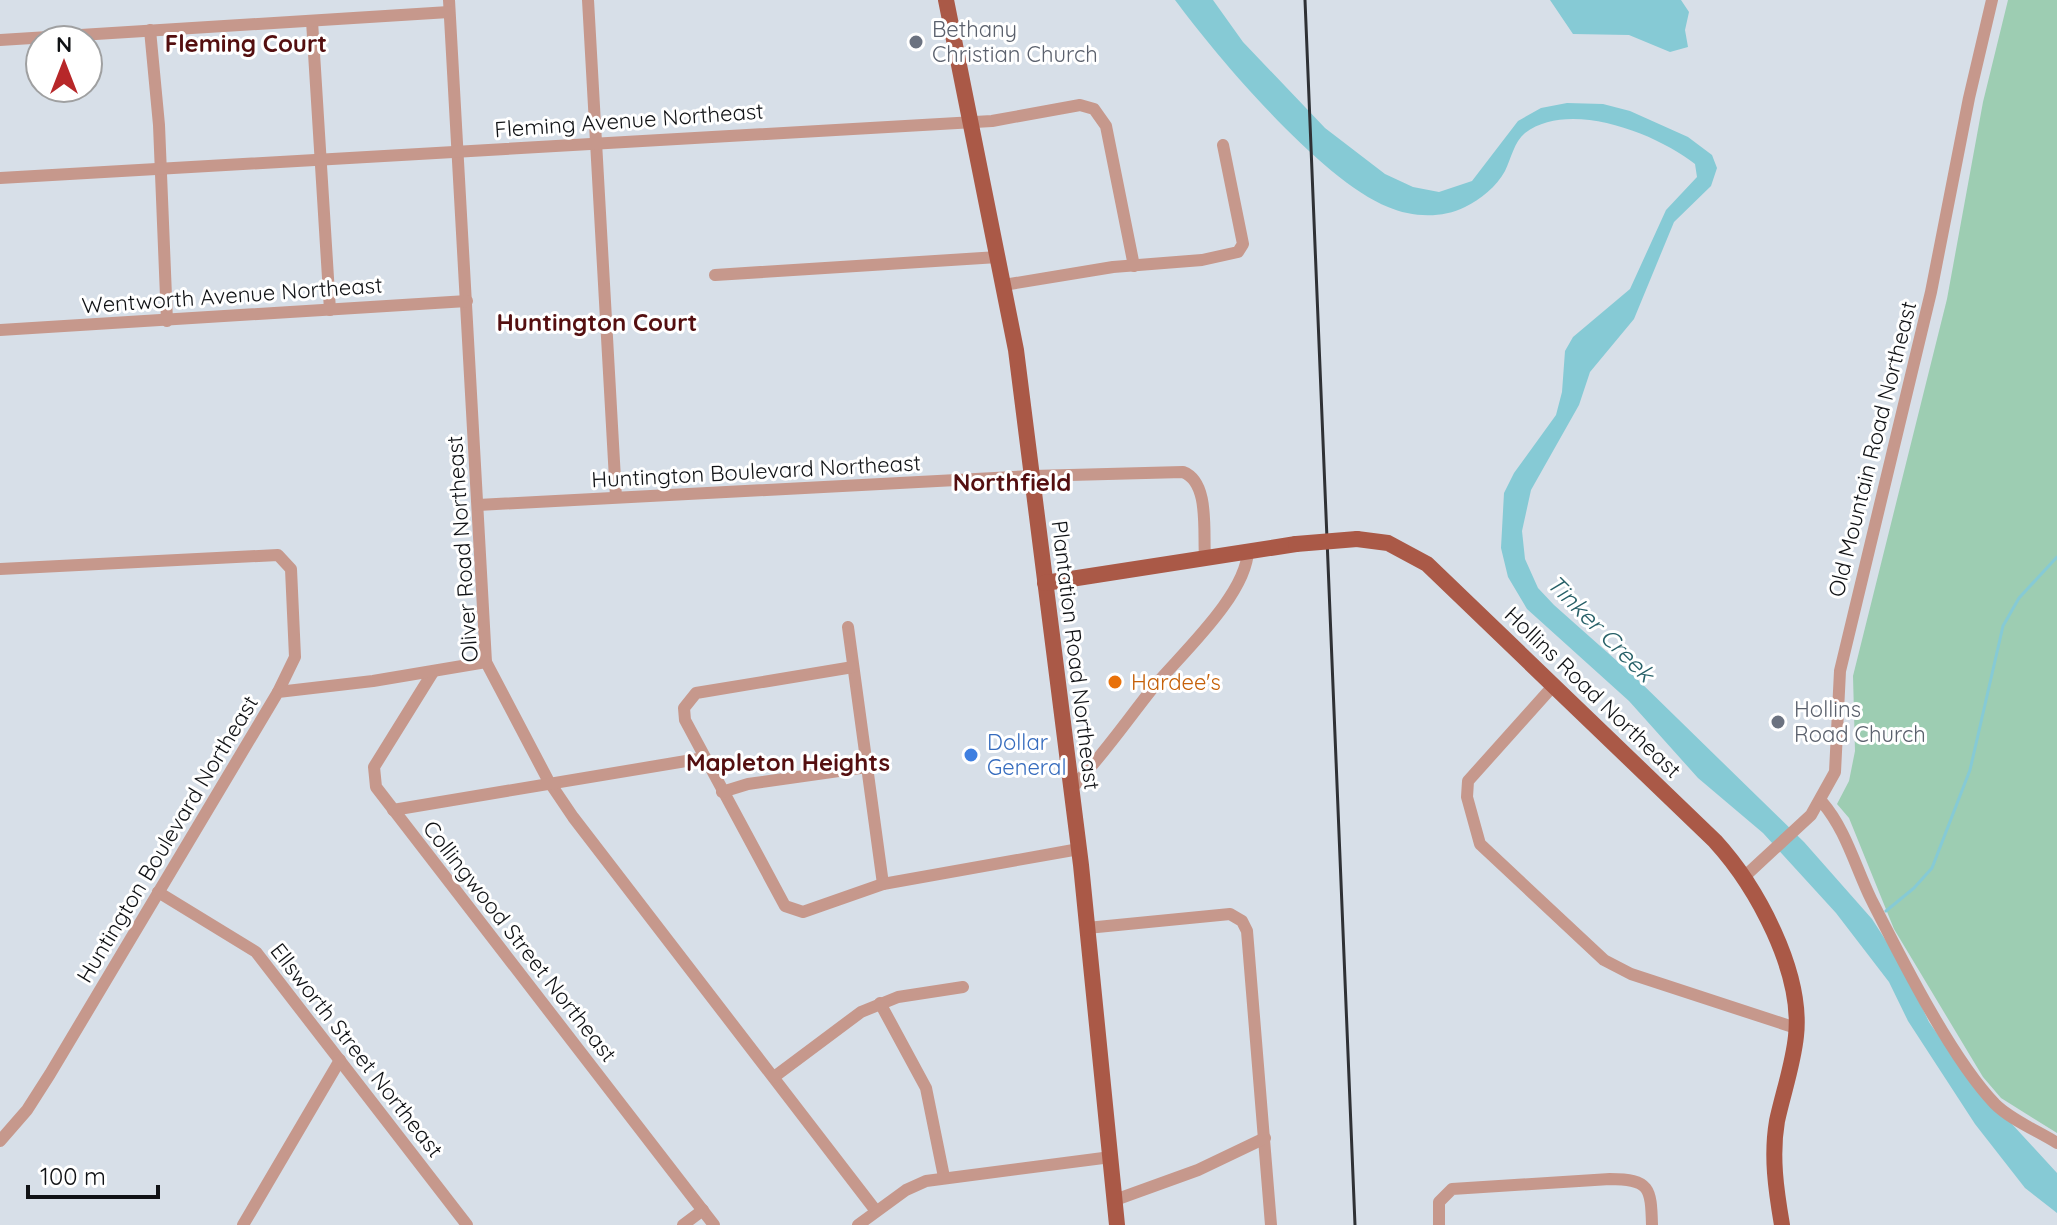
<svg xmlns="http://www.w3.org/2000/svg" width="2057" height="1225" viewBox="0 0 2057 1225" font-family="Quicksand,sans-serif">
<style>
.green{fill:#9dcdb2}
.water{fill:#86cad5}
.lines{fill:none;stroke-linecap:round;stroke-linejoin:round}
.stream{stroke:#86cad5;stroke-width:3}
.minor{stroke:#c6988c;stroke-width:12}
.major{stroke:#aa5947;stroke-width:16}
.rail{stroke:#2f3135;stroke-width:3}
.major-bridge{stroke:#aa5947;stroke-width:16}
.worship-dot{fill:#6b7280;stroke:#fff;stroke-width:3}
.food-dot{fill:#e8710a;stroke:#fff;stroke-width:3}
.shop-dot{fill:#3f7fe0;stroke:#fff;stroke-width:3}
.labels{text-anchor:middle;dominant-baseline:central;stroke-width:6;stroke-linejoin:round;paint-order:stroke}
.worship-label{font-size:22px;fill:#5b616d;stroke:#fff;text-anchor:start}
.street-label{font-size:22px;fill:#101215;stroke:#fff}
.food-label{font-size:22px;fill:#c56008;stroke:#fff;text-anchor:start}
.shop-label{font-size:22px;fill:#366cbe;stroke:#fff;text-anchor:start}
.neighbourhood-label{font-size:24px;font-weight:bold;fill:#540f10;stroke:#fff}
.water-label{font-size:24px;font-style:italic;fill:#276068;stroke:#fff}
</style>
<rect width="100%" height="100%" fill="#d7dfe8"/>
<polygon class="green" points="2008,0 2057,0 2057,1133 2001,1098 1983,1077 1894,929 1849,818 1837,804 1849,781 1855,751 1853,676 1947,299 1983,102"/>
<g class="water">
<path d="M1175 0H1213L1243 42 1325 128 1385 174 1413 187 1439 192 1472 181 1518 121 1541 108 1567 103 1603 104 1630 111 1688 137 1712 155 1717 168 1711 186 1674 222 1634 319 1590 372 1579 405 1531 490 1522 531 1525 559 1538 588 1554 605 1635 677 1804 842 1872 919 1903 967 1929 1022 1965 1073 2057 1173V1213L2025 1188 1975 1124 1908 1021 1889 982 1836 913 1763 833 1698 778 1629 701 1527 609 1508 577 1501 548 1504 493 1514 473 1556 415 1562 392 1565 351 1573 337 1630 289 1666 210 1697 177 1695 164C1657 134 1570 99 1525 133 1514 142 1511 159 1505 171 1497 186 1480 200 1465 207 1441 219 1411 217 1388 207 1322 181 1218 58 1175 0Z"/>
<polygon points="1550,0 1681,0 1689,12 1685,30 1688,47 1670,52 1629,35 1573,34"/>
</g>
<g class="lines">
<polyline class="stream" points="1886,911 1914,888 1932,868 1970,770 2003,626 2019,598 2057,557"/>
<g class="minor">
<polyline points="449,0 486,662 548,780 573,817 876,1211"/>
<polyline points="588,0 616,497"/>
<polyline points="312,21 330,310"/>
<polyline points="150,30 159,125 167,321"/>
<polyline points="0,40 449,12"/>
<polyline points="0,178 992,121 1080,105 1094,109 1106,126 1134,266"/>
<polyline points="715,275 998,257"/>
<polyline points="1004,285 1113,267 1202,260 1238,252 1243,244 1223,145"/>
<polyline points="0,330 467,301"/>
<path d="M478 505 1032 476 1183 472C1210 482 1203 532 1205 557"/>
<polyline points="0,569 278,555 291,569 295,657 278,692"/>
<polyline points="848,627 883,884"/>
<polyline points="853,667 696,693 684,708 685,720 785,906 803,912 883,884 1079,849"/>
<polyline points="433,672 374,767 376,787 714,1225"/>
<polyline points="1554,685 1468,781 1467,797 1480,844 1604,960 1631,974 1796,1028"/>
<path d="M1071 789C1101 758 1125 723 1152 689 1180 655 1247 595 1248 550"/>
<polyline points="722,792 748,784 867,767"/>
<path d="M1822 802C1846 830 1855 866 1871 899 1901 958 1951 1058 1995 1104 2011 1120 2038 1131 2057 1143"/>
<polyline points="393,810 704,758"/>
<polyline points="1744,877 1811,815 1835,772 1840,671 1931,292 1969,98 1992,0"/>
<polyline points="158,892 256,952 467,1225"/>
<polyline points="1087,928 1230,914 1242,921 1247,931 1271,1225"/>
<polyline points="880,1003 926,1088 944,1177"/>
<polyline points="774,1077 861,1012 898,997 963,987"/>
<polyline points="0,1141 27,1110 50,1074 278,692 373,681 486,662"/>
<polyline points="1115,1200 1198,1170 1265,1138"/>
<polyline points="243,1225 340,1060"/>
<polyline points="683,1225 703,1210"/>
<polyline points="858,1225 906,1190 926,1181 1111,1157"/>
<path d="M1439 1225V1202L1452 1189 1610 1179C1650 1179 1651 1188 1652 1225"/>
</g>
<g class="major">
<polyline points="946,0 1016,350 1081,865 1117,1225"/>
<path d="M1357 539 1388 543 1427 564 1715 841C1757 887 1803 972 1796 1036 1793 1065 1783 1093 1777 1121 1771 1156 1776 1190 1782 1225"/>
<polyline points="1045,583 1296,544"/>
</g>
<polyline class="rail" points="1305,0 1355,1225"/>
<polyline class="major-bridge" points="1296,544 1357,539"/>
</g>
<g class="worship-dot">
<circle cx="916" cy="42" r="8"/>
<circle cx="1778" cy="722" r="8"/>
</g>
<circle class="food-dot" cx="1115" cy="682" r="8"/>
<circle class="shop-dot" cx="971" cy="755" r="8"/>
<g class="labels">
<g class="worship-label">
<text x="932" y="29">Bethany<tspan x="932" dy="25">Christian Church</tspan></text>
<text x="1794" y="709">Hollins<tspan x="1794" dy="25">Road Church</tspan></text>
</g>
<g class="street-label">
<text transform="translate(629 120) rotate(-4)">Fleming Avenue Northeast</text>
<text transform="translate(232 295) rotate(-4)">Wentworth Avenue Northeast</text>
<text transform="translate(1872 449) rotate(-76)">Old Mountain Road Northeast</text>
<text transform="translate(756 471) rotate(-3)">Huntington Boulevard Northeast</text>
<text transform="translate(462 549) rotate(-94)">Oliver Road Northeast</text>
<text transform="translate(1076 655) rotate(83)">Plantation Road Northeast</text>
<text transform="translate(1593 692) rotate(44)">Hollins Road Northeast</text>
<text transform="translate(167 839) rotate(-59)">Huntington Boulevard Northeast</text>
<text transform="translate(520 941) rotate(52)">Collingwood Street Northeast</text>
<text transform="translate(357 1050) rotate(52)">Ellsworth Street Northeast</text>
</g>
<g class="food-label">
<text x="1131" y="682">Hardee's</text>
</g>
<g class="shop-label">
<text x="987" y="742">Dollar<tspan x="987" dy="25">General</tspan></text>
</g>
<g class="neighbourhood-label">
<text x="246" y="43">Fleming Court</text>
<text x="597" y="322">Huntington Court</text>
<text x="1012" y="482">Northfield</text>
<text x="788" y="762">Mapleton Heights</text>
</g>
<g class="water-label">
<text transform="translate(1601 628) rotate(45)">Tinker Creek</text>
</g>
</g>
<g transform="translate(64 64)"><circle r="38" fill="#ffffff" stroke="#9fa0a1" stroke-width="2"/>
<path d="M0-6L14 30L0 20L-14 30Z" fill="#b72729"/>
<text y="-12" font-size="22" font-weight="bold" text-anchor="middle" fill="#101215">N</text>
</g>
<path d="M28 1185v12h130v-12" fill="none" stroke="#101215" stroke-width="4"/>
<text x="40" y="1185" font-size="24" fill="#101215" stroke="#ffffff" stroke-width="6" paint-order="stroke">100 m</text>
</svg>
